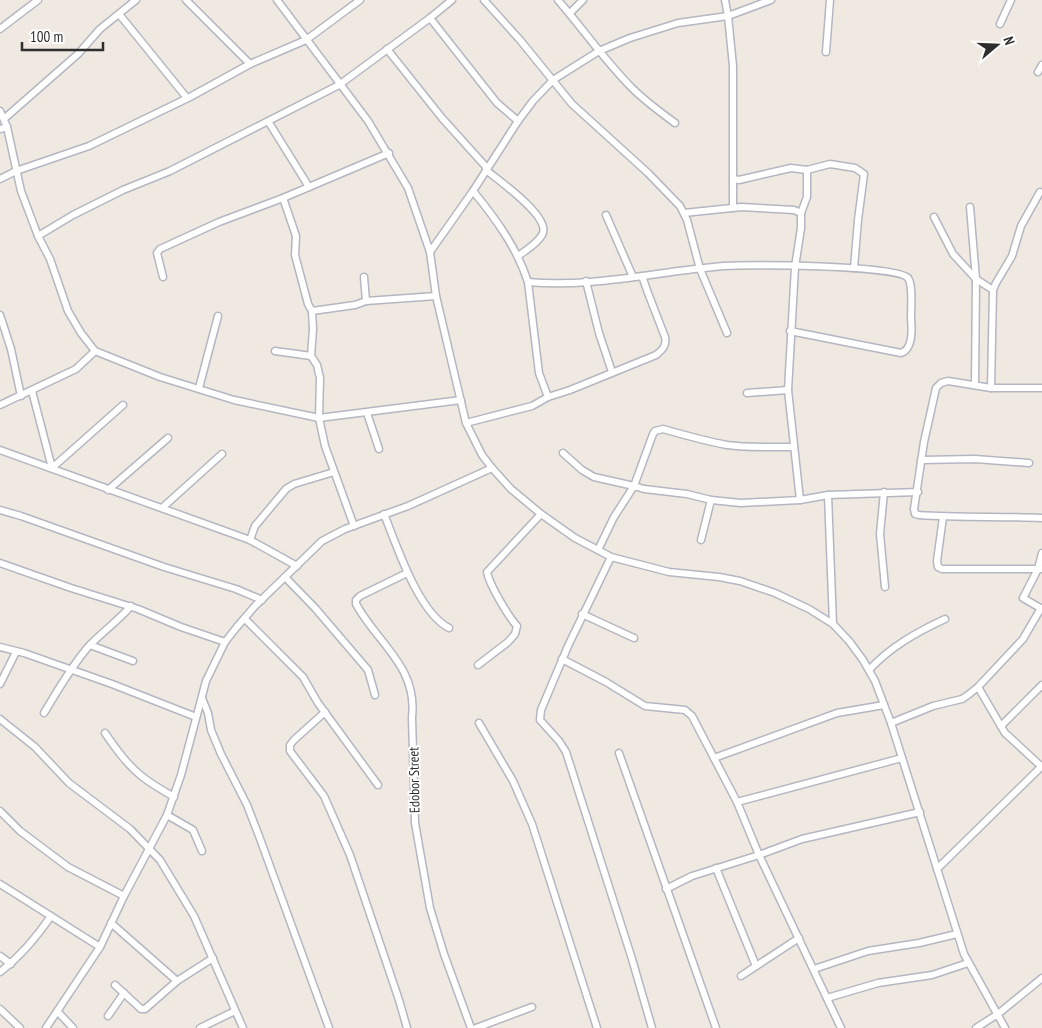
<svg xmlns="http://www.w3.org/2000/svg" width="1042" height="1028" viewBox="0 0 1042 1028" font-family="'PT Sans Narrow',sans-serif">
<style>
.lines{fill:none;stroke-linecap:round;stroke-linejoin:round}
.minor-casing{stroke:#b4b7c1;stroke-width:9}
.minor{stroke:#fff;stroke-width:6}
.labels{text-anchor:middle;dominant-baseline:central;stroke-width:4;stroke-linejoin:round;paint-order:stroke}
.street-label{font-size:14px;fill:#2e2e2e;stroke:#fff}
</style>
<rect width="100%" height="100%" fill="#efe9e1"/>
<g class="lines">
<g class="minor-casing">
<g id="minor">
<polyline points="186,0 250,64"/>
<polyline points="277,0 368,121 408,188 430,252 436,296 466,423 482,455 492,468 511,489 541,514 575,538 598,550 611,557 646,566 669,572 719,577 740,581 775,593 809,609 833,624 849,641 863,660 875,681 891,723 964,954 1005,1028"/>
<polyline points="484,0 520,40 572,104 648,173 680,206 687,220 700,269 727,333"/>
<path d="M558 0C583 29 605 61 632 88 645 101 660 112 675 123"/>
<polyline points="725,0 728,16 733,66 733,208"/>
<polyline points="570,13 583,0"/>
<polyline points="119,14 187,98"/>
<polyline points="430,18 497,103 518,121"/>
<polyline points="1000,24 1011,0"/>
<polyline points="0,29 38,0"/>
<polyline points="387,49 442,118 487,168"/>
<polyline points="826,52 830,0"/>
<polyline points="1038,72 1042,65"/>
<polyline points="0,111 7,127 21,191 38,236 50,259 68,311 81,333 95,351"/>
<polyline points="5,118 78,54 100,29 136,0"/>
<polyline points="268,121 309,187"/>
<polyline points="0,129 7,127"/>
<path d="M486 170C498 180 553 218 542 235 537 244 526 250 518 256"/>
<polyline points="0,179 16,171 89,146 190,97 250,64 306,40 360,0"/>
<polyline points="733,179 739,180 791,168 807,170 830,164 855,168 864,174 858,220 854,268"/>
<path d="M473 191C496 219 517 248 528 282L539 373 548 397"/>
<polyline points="283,198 296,236 295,255 308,304 312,311"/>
<polyline points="970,207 976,279 975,385"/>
<polyline points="684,213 741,207 794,210 801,213 801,228 795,267 788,390 800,500"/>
<polyline points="801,213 807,197 807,170"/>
<polyline points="606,215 633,277"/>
<polyline points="934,217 953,254 976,279 993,290"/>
<polyline points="38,236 73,215 123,190 170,171 339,85 430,18 452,0"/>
<polyline points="430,252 473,191 518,121 533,101 553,80 599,51 630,38 678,23 728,16 771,0"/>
<polyline points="163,277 157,253 160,249 219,222 283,198 389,153"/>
<polyline points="364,277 366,301"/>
<polyline points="586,281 599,333 612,372"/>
<path d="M528 282C593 288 659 271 724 266 747 264 897 265 908 278 913 284 911 310 911 319 912 329 913 349 901 353L790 331"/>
<polyline points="0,315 11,349 21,396"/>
<polyline points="275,351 311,356"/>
<polyline points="199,388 218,316"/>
<polyline points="991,388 993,290 996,283 1012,256 1021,226 1040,192"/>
<path d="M1042 388H991L948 381 941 383 936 388 924 442 914 509 915 514 919 515C960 518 1001 516 1042 518"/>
<polyline points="32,391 52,468 123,405"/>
<polyline points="747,393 788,390"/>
<polyline points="0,405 76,369 95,351 160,377 234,400 319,418 461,400"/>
<polyline points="367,413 379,449"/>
<path d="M466 423 532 406 548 397 570 390 656 355C663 350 667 345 665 337L648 293 642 276"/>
<polyline points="0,450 250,540 297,566"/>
<path d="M563 453 582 470 594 477 634 486 653 434 655 431 663 429C684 435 705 441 727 445 749 448 772 447 794 447"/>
<polyline points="921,460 975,459 1029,463"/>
<polyline points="108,490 168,438"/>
<polyline points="884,492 880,534 885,587"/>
<polyline points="828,495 833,624"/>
<polyline points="162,508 222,454"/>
<polyline points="0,510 21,516 164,567 236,589 262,600"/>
<path d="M384 514C397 546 418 612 449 628"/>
<polyline points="943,517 937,561 938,567 942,569 1042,569"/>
<polyline points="354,526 325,446 319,418 320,378 317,365 311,356 313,329 312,311 355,305 366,301 436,296"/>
<polyline points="250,540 255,526 286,489 294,484 334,472"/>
<polyline points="701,540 711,500"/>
<polyline points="598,550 614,517 634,486 644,489 687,494 711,500 741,503 800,500 828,495 918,492"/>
<polyline points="1042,553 1038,569 1023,598 1042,609"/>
<polyline points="611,557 568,646 541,710 540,720 559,741 566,752 632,959 652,1028"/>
<polyline points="0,563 71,588 138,609 181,627 225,642"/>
<path d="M407 573 360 596 356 600V604C377 643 418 667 412 717L415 823 430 908 444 954 471 1028"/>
<polyline points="285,577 315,608 368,670 375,695"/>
<polyline points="582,614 634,638"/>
<polyline points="245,619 303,677 318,703 378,785"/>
<polyline points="90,645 133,661"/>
<polyline points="0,647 24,653 112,684 196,717"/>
<polyline points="562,659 606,682 645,706 685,710 692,716 737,802 759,855 841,1028"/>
<path d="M478 665 508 642 515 634 517 626C508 616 489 584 487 572L541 514"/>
<path d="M869 670C890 647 917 632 945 619"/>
<polyline points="0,684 16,652"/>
<polyline points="978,687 1005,733 1042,767"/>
<polyline points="202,698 208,713 211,730 221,754 247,805 259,836 329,1028"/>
<polyline points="325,712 294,740 290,745 290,751 324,796 350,855 399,1000 407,1028"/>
<path d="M44 713C58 690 71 667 88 647 101 633 118 621 131 606"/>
<polyline points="0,719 35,747 69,783 130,829 160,860 194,916 243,1028"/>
<polyline points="479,723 513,781 532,824 597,1028"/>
<polyline points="891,723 933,706 962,699 968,695 978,687 1023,639 1041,608"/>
<polyline points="1001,726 1042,685"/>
<path d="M105 733C116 749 128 766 144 778 153 785 164 791 174 797"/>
<polyline points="619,753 716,1028"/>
<polyline points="714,758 837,713 884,705"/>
<polyline points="737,802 902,758"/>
<polyline points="0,811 20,831 68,867 124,896"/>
<polyline points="167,815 193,830 202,851"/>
<polyline points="716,868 756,966"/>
<polyline points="937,869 1042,766"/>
<polyline points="0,884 100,947"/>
<polyline points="666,889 692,876 759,855 802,839 920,812"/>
<polyline points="111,923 177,981 213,958"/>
<polyline points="0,956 11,964"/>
<polyline points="814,969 868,951 919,943 957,934"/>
<path d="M0 972C21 956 36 938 51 916"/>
<polyline points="741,976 799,938"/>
<polyline points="115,985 141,1009 145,1009 177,981"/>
<polyline points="827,998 878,983 932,975 968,963"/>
<polyline points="0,1009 20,1028"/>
<polyline points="58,1012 73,1028"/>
<polyline points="108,1016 124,993"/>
<polyline points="46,1028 100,947 124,896 167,815 181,775 206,681 225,642 236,628 255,606 322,541 345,529 408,506 492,468"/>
<polyline points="200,1028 235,1011"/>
<polyline points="476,1028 532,1007"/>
<polyline points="976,1028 998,1014 1042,978"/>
</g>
</g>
<use href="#minor" class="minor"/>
</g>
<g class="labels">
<g class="street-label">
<text transform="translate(414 780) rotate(-91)">Edobor Street</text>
</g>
</g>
<g transform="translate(997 45) rotate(71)" stroke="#ffffff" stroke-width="4" paint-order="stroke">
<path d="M0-4L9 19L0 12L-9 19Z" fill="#2e2e2e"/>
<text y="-8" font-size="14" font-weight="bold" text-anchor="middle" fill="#2e2e2e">N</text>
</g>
<path d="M22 42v8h81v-8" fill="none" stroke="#2e2e2e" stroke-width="2.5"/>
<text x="30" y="42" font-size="15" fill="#2e2e2e" stroke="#ffffff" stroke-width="4" paint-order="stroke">100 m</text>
</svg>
